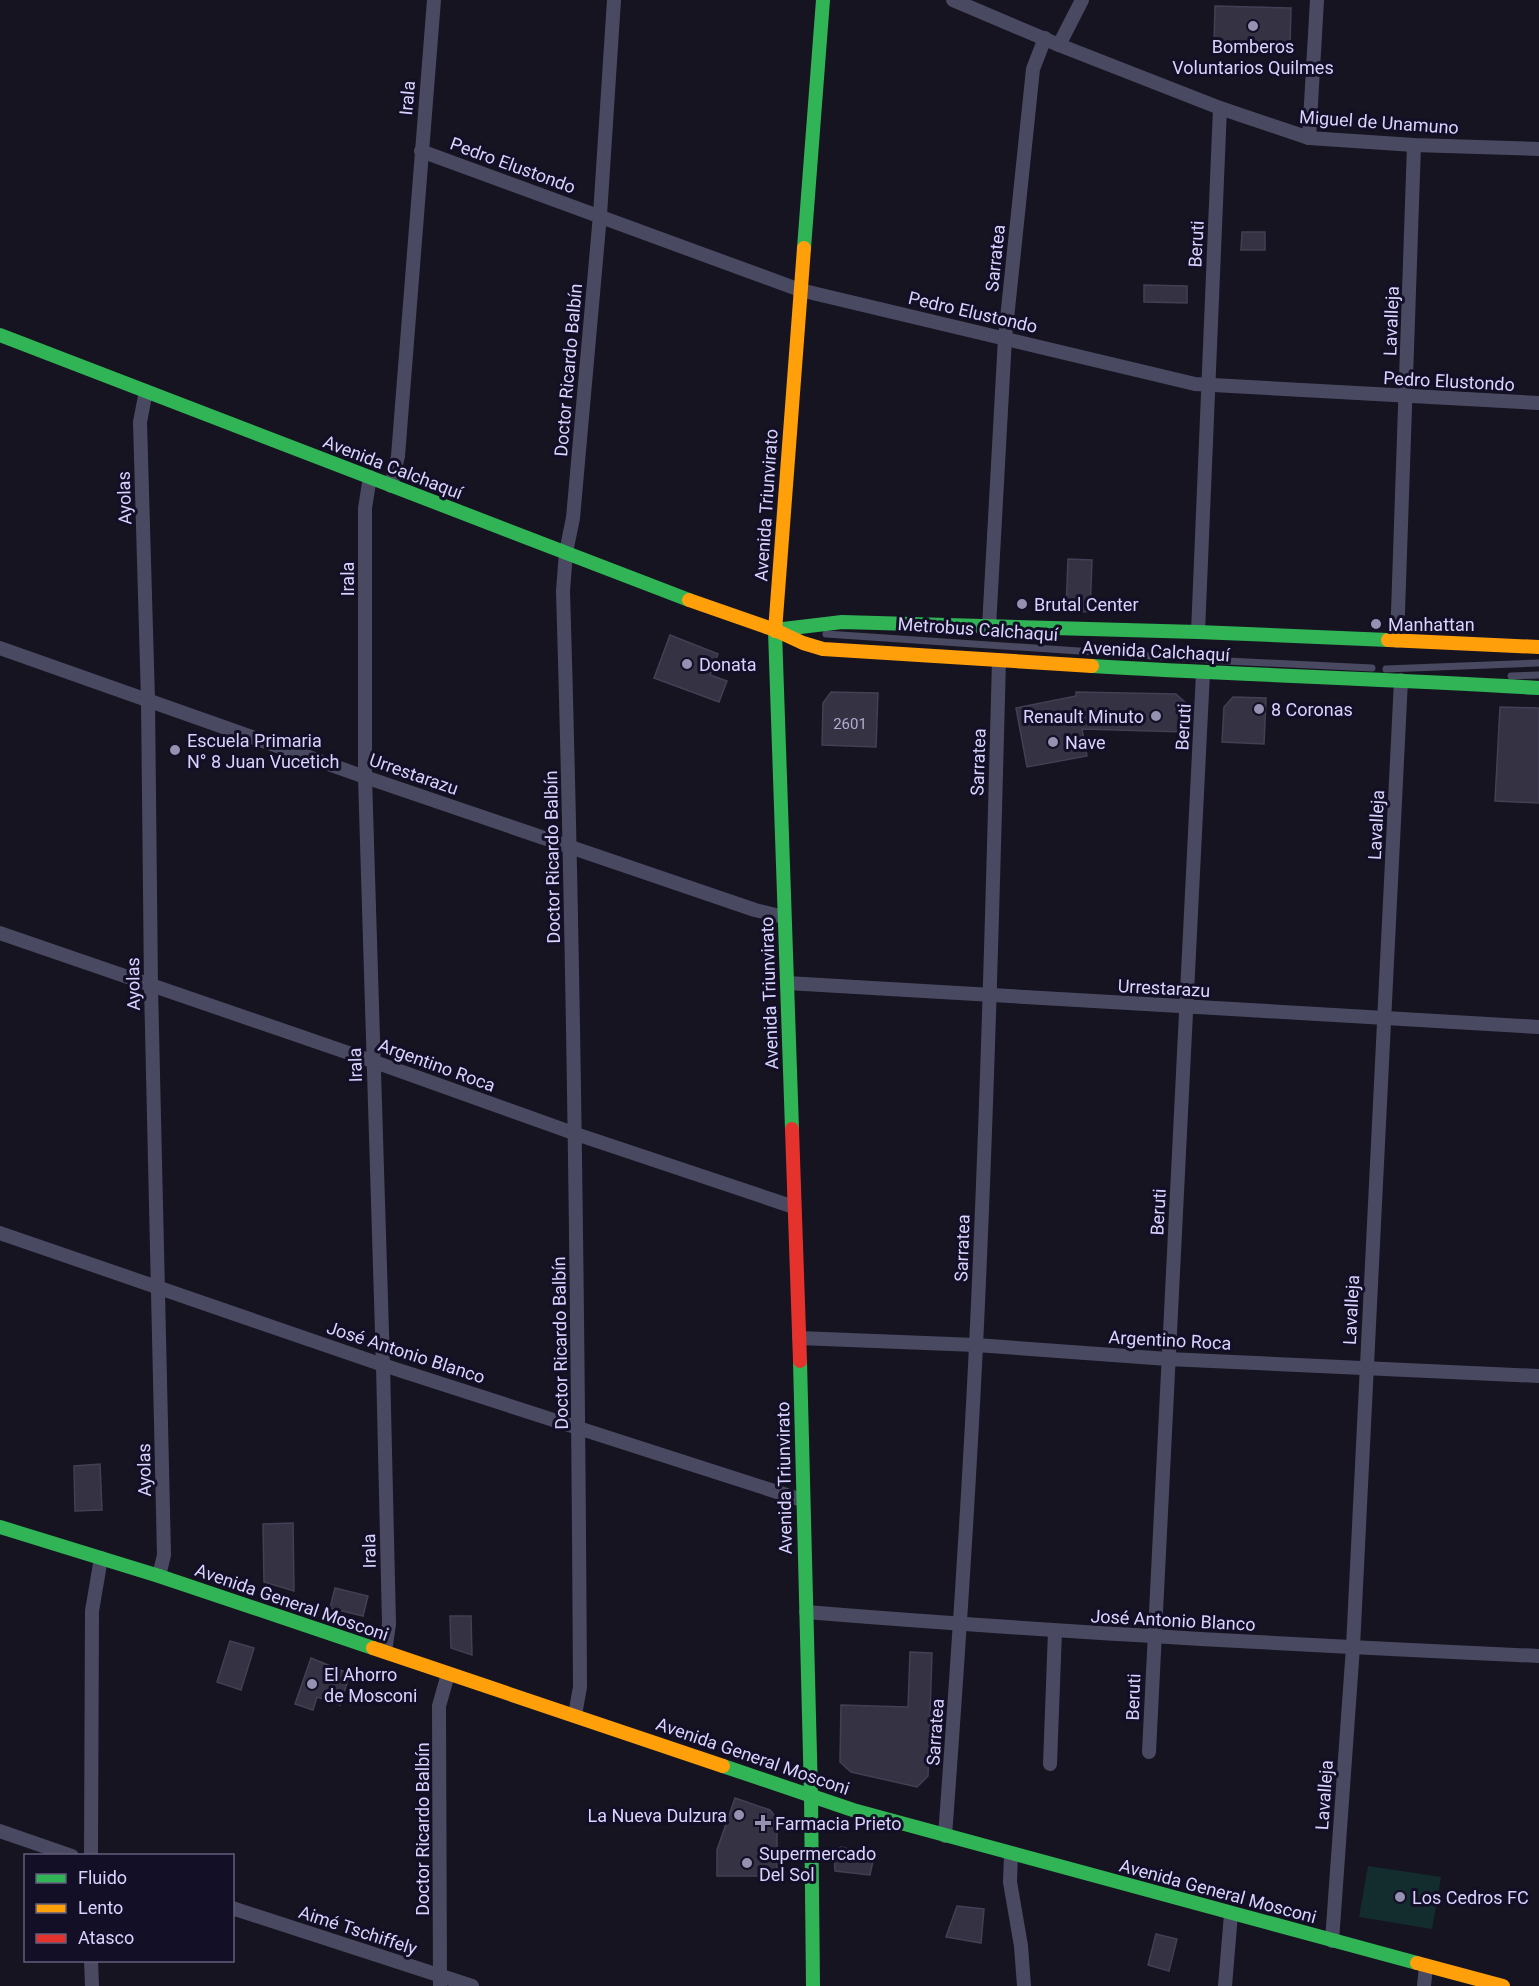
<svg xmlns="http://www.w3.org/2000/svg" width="1539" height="1986" viewBox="0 0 1539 1986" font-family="Roboto,sans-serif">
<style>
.green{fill:#132c2d}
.building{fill:#343243;stroke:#433f54;stroke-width:1.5}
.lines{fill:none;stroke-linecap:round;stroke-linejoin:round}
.lane{stroke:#4a4962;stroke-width:7}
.street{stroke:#4a4962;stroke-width:14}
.fast{stroke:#30b455;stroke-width:14}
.slow{stroke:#ff9f0a;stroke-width:14}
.jam{stroke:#e5322d;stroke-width:14}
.poi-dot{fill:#9591b1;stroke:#130f26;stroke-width:2}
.labels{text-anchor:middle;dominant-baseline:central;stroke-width:6;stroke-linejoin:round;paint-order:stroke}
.number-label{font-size:15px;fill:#b0acd0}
.poi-label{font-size:18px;fill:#d9d4ff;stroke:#130f26;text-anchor:start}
.street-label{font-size:18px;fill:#d9d4ff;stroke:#130f26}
</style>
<rect width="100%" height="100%" fill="#161421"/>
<polygon class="green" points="1368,1866 1441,1877 1432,1929 1359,1917"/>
<g class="building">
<polygon points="1215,6 1291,8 1290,46 1214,43"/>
<polygon points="1242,232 1265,232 1265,250 1241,250"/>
<polygon points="1144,285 1187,286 1187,303 1144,302"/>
<polygon points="1068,559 1092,560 1090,612 1066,611"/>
<polygon points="670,635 718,654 710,675 727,681 719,702 654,678"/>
<polygon points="831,692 878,693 876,747 822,745 823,703"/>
<polygon points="1076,692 1176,694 1186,703 1185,732 1082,729 1087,756 1027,767 1016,708 1076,696"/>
<polygon points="1233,697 1266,698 1264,744 1222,742 1224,707"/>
<polygon points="1500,707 1539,708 1539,803 1495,801"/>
<polygon points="100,1464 102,1510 75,1511 74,1466"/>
<polygon points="293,1523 294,1591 264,1582 263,1524"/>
<polygon points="335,1588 368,1596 363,1616 330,1608"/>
<polygon points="450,1616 471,1616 472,1655 451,1648"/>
<polygon points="230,1641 254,1648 241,1690 217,1682"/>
<polygon points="910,1652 932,1653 928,1776 917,1787 851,1772 840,1762 841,1705 908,1707"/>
<polygon points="311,1658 350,1674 340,1705 317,1697 313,1710 295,1704"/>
<polygon points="735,1798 770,1810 777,1819 777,1876 717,1876 717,1850"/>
<polygon points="841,1847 874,1856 870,1875 835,1871 834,1851"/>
<polygon points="957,1906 984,1909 981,1943 946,1937"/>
<polygon points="1156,1934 1177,1939 1169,1971 1148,1965"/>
</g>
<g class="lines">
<g class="lane">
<polyline points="826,634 1227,661 1372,668"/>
<polyline points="1386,669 1539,663"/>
<polyline points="1511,676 1539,675"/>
</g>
<g class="street">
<polyline points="953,0 1059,45 1220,108 1309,138 1414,145 1539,149"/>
<polyline points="1059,45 1082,0"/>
<polyline points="1309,138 1317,0"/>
<polyline points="421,151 800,290 1195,384 1539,403"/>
<polyline points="146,391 140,422 148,700 151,986 164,1555 159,1576"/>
<polyline points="370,477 365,508 365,777 383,1365 389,1624 385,1652"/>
<polyline points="391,486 398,456 434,0"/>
<polyline points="989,627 1005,338 1033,69 1045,38"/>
<polyline points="1198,632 1220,108"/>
<polyline points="1397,641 1414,145"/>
<polyline points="0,648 365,777 755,910 784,917"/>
<polyline points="0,933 372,1061 576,1134 794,1207"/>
<polyline points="787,983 1539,1027"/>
<polyline points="0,1233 383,1365 802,1500"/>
<polyline points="799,1338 976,1345 1168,1359 1539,1376"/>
<path d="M806 1612C1050 1632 1294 1645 1539 1656"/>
<path d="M575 1715 580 1687C578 1321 574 956 563 591L566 552 573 518 600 215 614 0"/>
<polyline points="1149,1752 1203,673"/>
<polyline points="1050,1764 1055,1631"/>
<polyline points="0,1831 72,1856"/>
<path d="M945 1836C957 1673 968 1509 976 1346 987 1117 993 888 999 660"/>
<polyline points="1011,1854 1010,1882 1021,1946 1024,1986"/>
<polyline points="91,1856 92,1611 101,1558"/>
<polyline points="232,1908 472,1986"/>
<polyline points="1332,1941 1353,1647 1401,680"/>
<polyline points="91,1960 92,1986"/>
<polyline points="440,1986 439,1706 448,1674"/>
<polyline points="1225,1986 1231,1914"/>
<polyline points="1424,1986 1426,1966"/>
</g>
<g class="fast">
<polyline points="804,248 823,0"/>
<polyline points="0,335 689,600"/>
<polyline points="775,630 842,622 1198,632 1388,640"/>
<polyline points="775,631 792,1129"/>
<path d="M1092 666C1241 675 1390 679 1539 688"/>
<polyline points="800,1361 811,1795 813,1986"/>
<polyline points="0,1527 159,1576 373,1648"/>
<polyline points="723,1766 853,1810 1417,1963"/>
</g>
<g class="slow">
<polyline points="689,600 775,630 803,643 823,649 1092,666"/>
<polyline points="775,631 804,248"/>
<polyline points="1388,640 1539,647"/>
<polyline points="373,1648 723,1766"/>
<polyline points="1417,1963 1503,1986"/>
</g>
<polyline class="jam" points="792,1129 800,1361"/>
</g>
<g class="poi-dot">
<circle cx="1253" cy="26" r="6"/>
<circle cx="1022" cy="604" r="6"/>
<circle cx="1376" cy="624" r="6"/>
<circle cx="687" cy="664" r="6"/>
<circle cx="1259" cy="709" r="6"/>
<circle cx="1156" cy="716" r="6"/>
<circle cx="1053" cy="742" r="6"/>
<circle cx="175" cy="750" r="6"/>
<circle cx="312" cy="1684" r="6"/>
<circle cx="739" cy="1815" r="6"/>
<path d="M760 1814h6v6h6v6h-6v6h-6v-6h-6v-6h6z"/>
<circle cx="747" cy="1863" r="6"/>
<circle cx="1400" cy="1897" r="6"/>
</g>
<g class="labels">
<g class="number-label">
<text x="850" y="724">2601</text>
</g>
<g class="poi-label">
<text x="1253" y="46" text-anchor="middle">Bomberos<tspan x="1253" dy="21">Voluntarios Quilmes</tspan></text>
<text x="1034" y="604">Brutal Center</text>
<text x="1388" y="624">Manhattan</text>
<text x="699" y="664">Donata</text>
<text x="1271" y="709">8 Coronas</text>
<text x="1144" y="716" text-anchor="end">Renault Minuto</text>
<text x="187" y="740">Escuela Primaria<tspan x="187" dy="21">N° 8 Juan Vucetich</tspan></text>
<text x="1065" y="742">Nave</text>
<text x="324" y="1674">El Ahorro<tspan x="324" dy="21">de Mosconi</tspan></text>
<text x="727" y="1815" text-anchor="end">La Nueva Dulzura</text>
<text x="775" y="1823">Farmacia Prieto</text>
<text x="759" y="1853">Supermercado<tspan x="759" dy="21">Del Sol</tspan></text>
<text x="1412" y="1897">Los Cedros FC</text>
</g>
<g class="street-label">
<text transform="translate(407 98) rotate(-85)">Irala</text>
<text transform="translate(1379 122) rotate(4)">Miguel de Unamuno</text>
<text transform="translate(513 165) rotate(20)">Pedro Elustondo</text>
<text transform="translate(1196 244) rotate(-87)">Beruti</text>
<text transform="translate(995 258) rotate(-84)">Sarratea</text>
<text transform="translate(973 312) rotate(13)">Pedro Elustondo</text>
<text transform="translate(1391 321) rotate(-88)">Lavalleja</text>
<text transform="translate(568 370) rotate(-85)">Doctor Ricardo Balbín</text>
<text transform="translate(1449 381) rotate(3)">Pedro Elustondo</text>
<text transform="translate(393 467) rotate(21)">Avenida Calchaquí</text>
<text transform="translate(124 498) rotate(-92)">Ayolas</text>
<text transform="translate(766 505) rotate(-86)">Avenida Triunvirato</text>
<text transform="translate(347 579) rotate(-90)">Irala</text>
<text transform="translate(978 629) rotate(4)">Metrobus Calchaquí</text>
<text transform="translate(1156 651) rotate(3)">Avenida Calchaquí</text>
<text transform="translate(1183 727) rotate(-87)">Beruti</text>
<text transform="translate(978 762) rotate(-88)">Sarratea</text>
<text transform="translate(414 774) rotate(19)">Urrestarazu</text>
<text transform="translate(1376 825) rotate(-87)">Lavalleja</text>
<text transform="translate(552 857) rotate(-91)">Doctor Ricardo Balbín</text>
<text transform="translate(133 984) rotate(-91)">Ayolas</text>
<text transform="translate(1164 988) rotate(3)">Urrestarazu</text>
<text transform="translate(769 993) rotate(-92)">Avenida Triunvirato</text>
<text transform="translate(355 1065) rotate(-92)">Irala</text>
<text transform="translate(437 1065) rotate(20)">Argentino Roca</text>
<text transform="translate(1158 1212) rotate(-87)">Beruti</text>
<text transform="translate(962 1248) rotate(-88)">Sarratea</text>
<text transform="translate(1351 1310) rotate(-87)">Lavalleja</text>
<text transform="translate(1170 1340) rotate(3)">Argentino Roca</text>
<text transform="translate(560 1343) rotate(-91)">Doctor Ricardo Balbín</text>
<text transform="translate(406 1352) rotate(18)">José Antonio Blanco</text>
<text transform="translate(144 1470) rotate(-91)">Ayolas</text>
<text transform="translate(784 1478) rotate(-91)">Avenida Triunvirato</text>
<text transform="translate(369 1551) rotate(-91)">Irala</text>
<text transform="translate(292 1602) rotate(19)">Avenida General Mosconi</text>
<text transform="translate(1173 1620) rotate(3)">José Antonio Blanco</text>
<text transform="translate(1133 1697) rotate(-88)">Beruti</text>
<text transform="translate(935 1732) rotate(-86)">Sarratea</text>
<text transform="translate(753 1756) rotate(19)">Avenida General Mosconi</text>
<text transform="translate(1324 1795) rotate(-86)">Lavalleja</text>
<text transform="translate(422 1829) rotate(-90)">Doctor Ricardo Balbín</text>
<text transform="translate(1218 1891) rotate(15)">Avenida General Mosconi</text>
<text transform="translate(358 1930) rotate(18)">Aimé Tschiffely</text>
</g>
</g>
<rect x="24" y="1854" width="210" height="108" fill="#130f26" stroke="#625e7d" stroke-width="1.5"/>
<rect x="36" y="1874" width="30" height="9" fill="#30b455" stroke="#625e7d" stroke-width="1.5"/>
<text x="78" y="1884" font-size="18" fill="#d9d4ff">Fluido</text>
<rect x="36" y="1904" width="30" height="9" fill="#ff9f0a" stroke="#625e7d" stroke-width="1.5"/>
<text x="78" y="1914" font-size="18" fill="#d9d4ff">Lento</text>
<rect x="36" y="1934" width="30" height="9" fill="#e5322d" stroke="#625e7d" stroke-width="1.5"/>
<text x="78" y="1944" font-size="18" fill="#d9d4ff">Atasco</text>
</svg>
